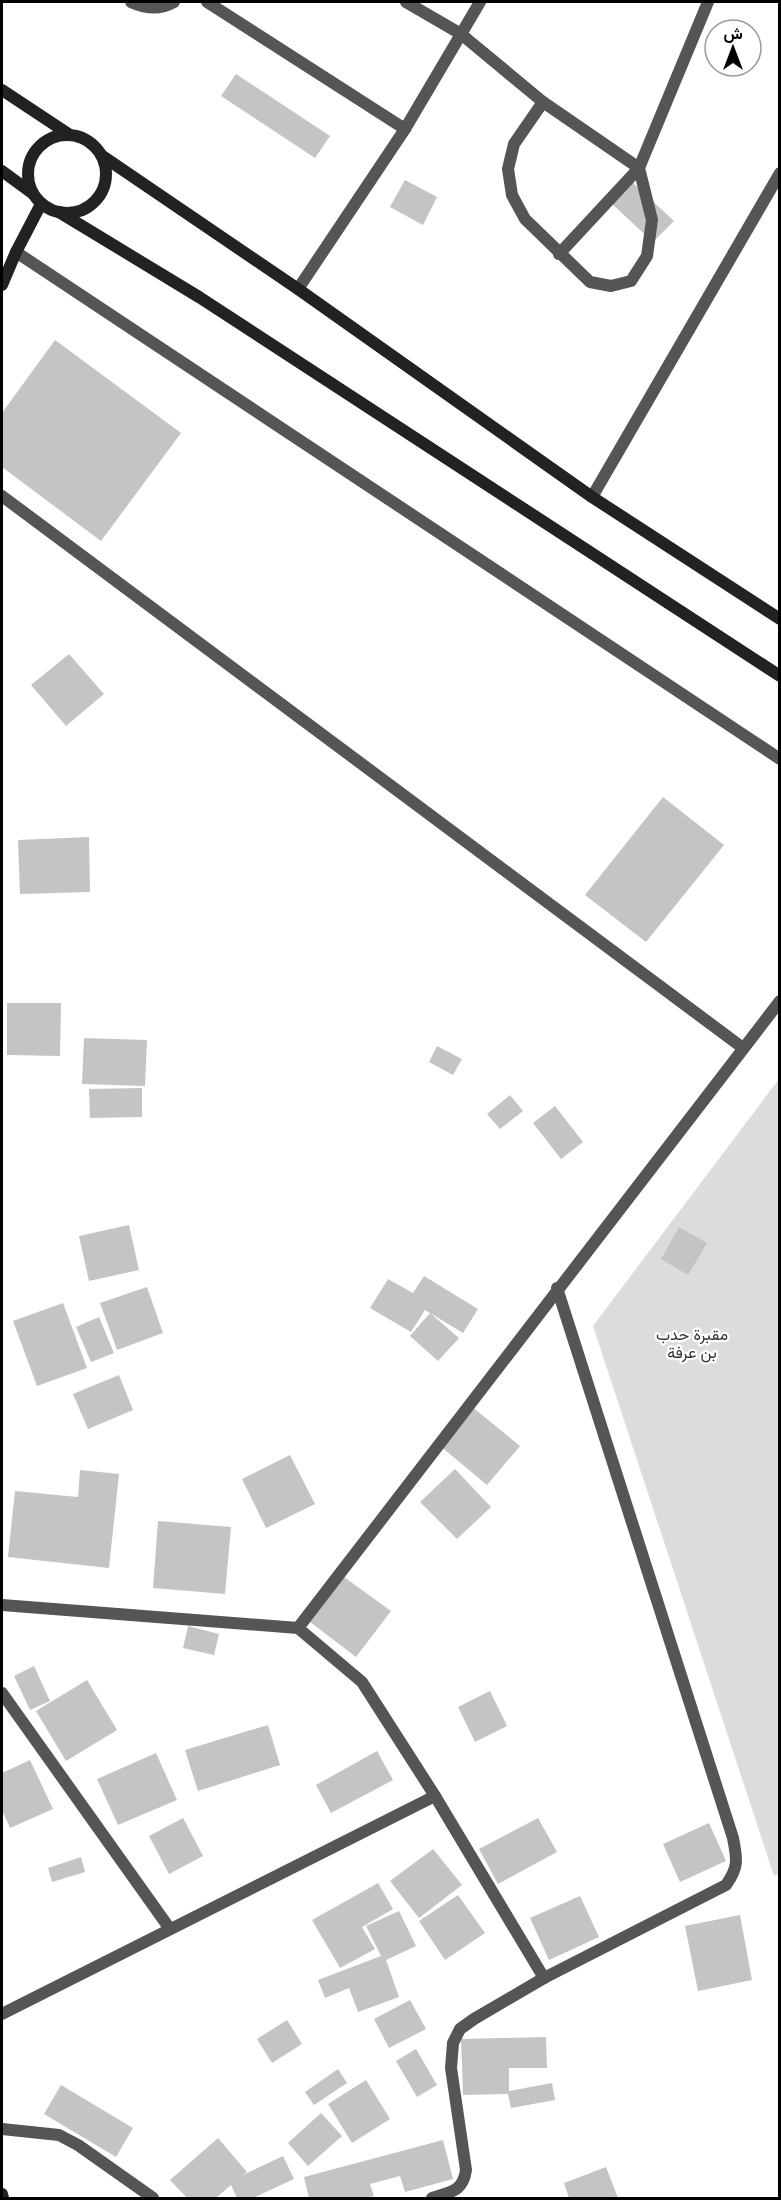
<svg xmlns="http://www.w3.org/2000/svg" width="781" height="2200" viewBox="0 0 781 2200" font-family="Montserrat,Vazirmatn,sans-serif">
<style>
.green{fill:#dcdcdc}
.building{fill:#c4c4c4}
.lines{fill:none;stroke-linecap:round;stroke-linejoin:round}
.lane{stroke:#555;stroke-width:12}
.street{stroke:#555;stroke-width:12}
.secondary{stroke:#222;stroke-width:12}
.labels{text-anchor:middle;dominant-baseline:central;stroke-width:4.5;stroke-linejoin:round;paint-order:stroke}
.park-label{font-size:16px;fill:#333;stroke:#fff}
</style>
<rect width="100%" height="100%" fill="#fff"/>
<polygon class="green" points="779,1079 780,1873 774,1876 593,1326"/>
<g class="building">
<polygon points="236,74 330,136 315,158 221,96"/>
<polygon points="405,180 437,197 423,225 390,207"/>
<polygon points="631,181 674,221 653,242 611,203"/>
<polygon points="55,340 181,433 101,541 2,467 2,413"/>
<polygon points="69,654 104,694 66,726 31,685"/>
<polygon points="663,797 724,845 646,942 585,895"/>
<polygon points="89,837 90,892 20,894 18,840"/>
<polygon points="7,1003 61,1003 60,1056 7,1055"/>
<polygon points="84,1038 147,1040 145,1086 82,1084"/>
<polygon points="437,1046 462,1059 453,1075 429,1062"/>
<polygon points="142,1088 142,1117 90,1118 89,1089"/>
<polygon points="510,1095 523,1111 500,1129 487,1114"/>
<polygon points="555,1106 583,1142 561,1159 533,1123"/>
<polygon points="129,1225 139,1270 89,1281 79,1236"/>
<polygon points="679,1227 707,1243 688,1275 661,1259"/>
<polygon points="424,1276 478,1309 463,1333 430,1313 459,1338 438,1361 410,1336 430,1313 425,1310 411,1332 370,1308 388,1279 413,1293"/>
<polygon points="147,1287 163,1333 117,1350 100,1303"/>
<polygon points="63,1303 87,1368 37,1386 13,1321"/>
<polygon points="99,1317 114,1353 91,1362 76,1327"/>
<polygon points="119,1375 133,1410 88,1429 73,1394"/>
<polygon points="471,1406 520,1446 487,1485 439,1445"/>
<polygon points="290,1455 315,1504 266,1528 242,1479"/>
<polygon points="455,1469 491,1507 457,1539 420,1502"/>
<polygon points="80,1470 119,1474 109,1568 8,1557 15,1491 78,1497"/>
<polygon points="158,1521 231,1527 225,1594 153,1588"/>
<polygon points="344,1577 391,1611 356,1657 310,1622"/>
<polygon points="188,1626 219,1634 214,1655 183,1648"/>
<polygon points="34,1666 50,1701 30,1710 14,1676"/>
<polygon points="87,1680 117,1730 66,1761 36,1711"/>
<polygon points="490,1691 507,1726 475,1742 458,1707"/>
<polygon points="268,1725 280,1765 198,1791 185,1750"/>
<polygon points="377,1751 393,1780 331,1813 316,1785"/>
<polygon points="156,1753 177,1800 118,1825 97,1779"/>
<polygon points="30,1760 53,1809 10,1828 2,1810 2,1773"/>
<polygon points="183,1818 203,1856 169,1874 149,1836"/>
<polygon points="538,1818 557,1852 498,1884 479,1849"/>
<polygon points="709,1823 726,1861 680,1882 663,1844"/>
<polygon points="433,1849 462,1885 419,1918 390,1881"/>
<polygon points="81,1857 85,1872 52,1882 48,1868"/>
<polygon points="378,1883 393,1909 362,1927 375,1949 340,1968 312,1920"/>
<polygon points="458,1895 485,1933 445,1960 419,1921"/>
<polygon points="580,1896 599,1937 549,1960 530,1918"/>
<polygon points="399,1911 416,1946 386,1960 399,1997 358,2012 349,1988 325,1998 318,1980 381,1956 366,1926"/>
<polygon points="740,1915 752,1980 698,1991 685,1926"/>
<polygon points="410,2000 426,2029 389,2048 374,2019"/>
<polygon points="287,2020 302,2044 272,2063 257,2039"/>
<polygon points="546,2037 547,2068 509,2068 509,2091 552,2083 555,2100 511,2108 508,2094 463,2095 461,2039"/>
<polygon points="416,2049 437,2085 417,2097 396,2061"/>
<polygon points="338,2069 347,2083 314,2105 305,2092"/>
<polygon points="366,2080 390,2119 352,2143 328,2104"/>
<polygon points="61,2085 133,2128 116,2157 44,2114"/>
<polygon points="321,2113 342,2136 308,2166 288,2143"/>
<polygon points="218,2138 247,2172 243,2175 283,2156 294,2179 253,2198 237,2198 231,2185 216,2198 187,2198 170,2180"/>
<polygon points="443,2140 453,2179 405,2192 400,2176 370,2184 374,2196 363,2198 309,2198 304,2177"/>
<polygon points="606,2167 618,2198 569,2198 564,2183"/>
</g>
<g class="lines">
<g class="lane">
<path d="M131 2C146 9 160 10 174 2"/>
<polyline points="207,2 405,129"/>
<polyline points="406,2 461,34 543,102 639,168 708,2"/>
<polyline points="543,102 514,144 508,169 512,195 525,219 590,282 611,286 631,281 647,256 652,220 639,168"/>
<polyline points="559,254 639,168"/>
<polyline points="298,289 405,129 480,2"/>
<polyline points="592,497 780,173"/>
</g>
<g class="street">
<polyline points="16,252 780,759"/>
<polyline points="2,496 743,1048"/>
<polyline points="2,1605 298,1628 362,1682 435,1796 544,1978"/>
<polyline points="298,1628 780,1001"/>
<polyline points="2,1693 170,1929"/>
<polyline points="2,2014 435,1796"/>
<polyline points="2,2129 59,2135 78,2145 153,2198"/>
<path d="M432 2198C450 2192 463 2192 466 2170L451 2068 453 2043 460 2029 474 2019 544 1978 726 1885C739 1867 737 1859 733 1838L557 1288"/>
</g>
<g class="secondary">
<polyline points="2,90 70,135"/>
<circle cx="67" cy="174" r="39"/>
<polyline points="101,155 298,289 592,497 780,619"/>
<polyline points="2,171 32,193"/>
<polyline points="59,212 199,297 780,676"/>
<polyline points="2,285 16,252 41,204"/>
<polyline points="2,2194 3,2198"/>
</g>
</g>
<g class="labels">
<g class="park-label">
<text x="692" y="1334">مقبرة حدب<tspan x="692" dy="18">بن عرفة</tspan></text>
</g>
</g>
<rect width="781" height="2200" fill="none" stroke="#000000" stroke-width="6"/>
<g transform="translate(733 48)"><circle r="28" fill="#ffffff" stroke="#999999" stroke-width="1.5"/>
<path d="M0-4.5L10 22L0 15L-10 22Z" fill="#000000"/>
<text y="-9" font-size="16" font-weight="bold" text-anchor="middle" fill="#000000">ش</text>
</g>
</svg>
